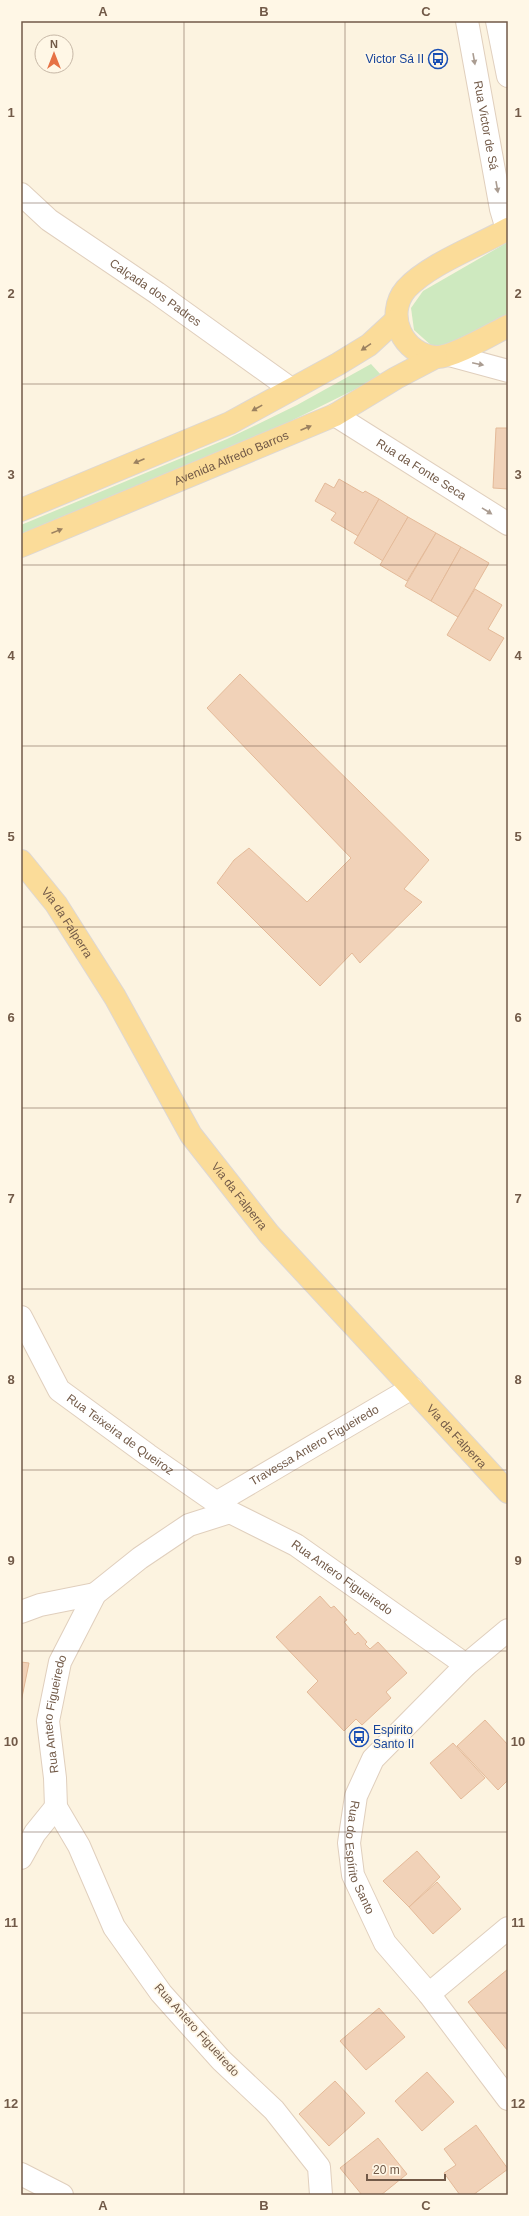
<svg xmlns="http://www.w3.org/2000/svg" width="529" height="2216" viewBox="0 0 529 2216" font-family="Arial,sans-serif">
<style>
.green{fill:#cee9bf}
.building{fill:#f1d2b8;stroke:#e4ba99}
.lines{fill:none;stroke-linecap:round;stroke-linejoin:round}
.minor-casing{stroke:#e0cfbd;stroke-width:24}
.major-casing{stroke:#ddd7d3;stroke-width:24}
.minor{stroke:#fff;stroke-width:22}
.major{stroke:#fbdc99;stroke-width:22}
.oneway{fill:#aa9c91}
.oneway2{fill:#9b8160}
.grid{fill:none;stroke:#725a48;stroke-width:1;stroke-opacity:0.55}
.labels{text-anchor:middle;dominant-baseline:central;stroke-width:3.5;stroke-linejoin:round;paint-order:stroke}
.transit-label{font-size:12px;fill:#164399;stroke:#fff7e6;text-anchor:end}
.street-label{font-size:12px;fill:#725a48;stroke:#fff7e6}
.neatline{fill:none;stroke:#725a48;stroke-width:1.5}
.grid-label{font-size:13px;text-anchor:middle;font-weight:bold;fill:#725a48}
</style>
<rect width="100%" height="100%" fill="#fcf3e0"/>
<g class="green">
<polygon points="508,242 508,314 460,345 432,346 414,330 411,308 423,291"/>
<polygon points="371,364 382,376 234,449 21,536 21,525 227,439 297,405"/>
</g>
<g class="building">
<polygon points="496,428 508,428 508,489 493,488"/>
<polygon points="339,479 363,493 365,491 379,499 358,536 331,520 336,513 315,501 325,483 334,488"/>
<polygon points="379,499 408,517 383,561 354,543"/>
<polygon points="408,517 436,533 407,581 380,565"/>
<polygon points="436,533 461,547 431,601 405,586"/>
<polygon points="461,547 489,563 458,617 431,601"/>
<polygon points="475,589 502,605 488,629 504,638 490,661 447,635"/>
<polygon points="240,674 429,860 404,889 422,902 360,963 352,953 320,986 217,883 234,860 249,848 307,902 351,858 207,708"/>
<polygon points="320,1596 331,1608 334,1606 347,1620 344,1622 355,1635 358,1632 367,1642 365,1644 370,1649 378,1642 407,1673 386,1692 391,1698 362,1725 356,1719 344,1731 307,1692 318,1681 276,1637"/>
<polygon points="21,1662 29,1663 21,1702"/>
<polygon points="485,1720 508,1745 508,1780 498,1790 457,1746"/>
<polygon points="453,1743 485,1778 461,1799 430,1763"/>
<polygon points="417,1851 440,1877 409,1907 383,1881"/>
<polygon points="437,1882 461,1909 433,1934 409,1907"/>
<polygon points="508,1969 508,2051 468,2002"/>
<polygon points="379,2008 405,2037 366,2070 340,2041"/>
<polygon points="427,2072 454,2102 422,2131 395,2101"/>
<polygon points="335,2081 365,2113 329,2146 299,2114"/>
<polygon points="476,2125 508,2169 473,2195 460,2195 444,2173 456,2165 444,2149"/>
<polygon points="378,2138 407,2174 381,2195 362,2195 340,2168"/>
</g>
<g class="lines">
<g class="minor-casing">
<g id="minor">
<path id="s1" d="M467 21 501 209 507 229"/>
<polyline points="497,21 508,76"/>
<path id="s2" d="M21 194 49 220 157 293 291 389"/>
<polyline points="449,355 508,371"/>
<path id="s3" d="M335 415 508 524"/>
<path id="s4" d="M21 1317 59 1390 148 1455 230 1512"/>
<path id="s5" d="M216 1503 412 1388"/>
<polyline points="21,1612 40,1605 95,1594"/>
<path id="s6" d="M508 1630 466 1665 373 1759 356 1796 349 1843 353 1875 385 1943 429 1994 508 2099"/>
<polyline points="21,1858 35,1833 56,1807"/>
<polyline points="429,1994 508,1928"/>
<polyline points="21,2174 62,2195"/>
<path id="s7" d="M321 2195 319 2167 274 2110 221 2060 161 1993 114 1927 79 1846 56 1807 55 1778 48 1721 60 1662 95 1594 140 1558 189 1525 230 1512 296 1545 466 1665"/>
</g>
</g>
<g class="major-casing">
<g id="major">
<path d="M508 229C478 246 429 264 406 289 384 315 403 355 436 357 452 358 492 334 508 326"/>
<polyline points="21,510 230,423 338,364 369,345 395,321"/>
<path id="s8" d="M21 546 335 415 396 378 436 357"/>
<path id="s9" d="M21 861 56 904 115 997 191 1135 269 1234 508 1492"/>
</g>
</g>
<use href="#minor" class="minor"/>
<use href="#major" class="major"/>
</g>
<defs><path id="oneway-solid" d="M-6-.8H1V-3.2L6.5 0L1 3.2V.8H-6Z"/></defs>
<g class="oneway">
<use href="#oneway-solid" transform="translate(474 59) rotate(80)"/>
<use href="#oneway-solid" transform="translate(497 187) rotate(80)"/>
<use href="#oneway-solid" transform="translate(478 364) rotate(12)"/>
<use href="#oneway-solid" transform="translate(487 511) rotate(32)"/>
</g>
<g class="oneway2">
<use href="#oneway-solid" transform="translate(366 347) rotate(146)"/>
<use href="#oneway-solid" transform="translate(257 408) rotate(151)"/>
<use href="#oneway-solid" transform="translate(306 428) rotate(-23)"/>
<use href="#oneway-solid" transform="translate(139 461) rotate(157)"/>
<use href="#oneway-solid" transform="translate(57 531) rotate(-22)"/>
</g>
<path class="grid" d="M184 21V2195M345 21V2195M21 203H508M21 384H508M21 565H508M21 746H508M21 927H508M21 1108H508M21 1289H508M21 1470H508M21 1651H508M21 1832H508M21 2013H508"/>
<defs>
<g id="bus-ring" transform="scale(1)"><circle r="9.5" fill="#fff7e6" stroke="#1a4fb4" stroke-width="1.5"/><path d="M-5-6H5V4H4V6H2V4H-2V6H-4V4H-5ZM-3.5-4V0h7V-4ZM-3.5 1.2v1.5H-2V1.2ZM2 1.2v1.5H3.5V1.2Z" fill="#1a4fb4"/></g>
</defs>
<g fill-rule="evenodd">
<use href="#bus-ring" x="438" y="59"/>
<use href="#bus-ring" x="359" y="1737"/>
</g>
<g class="labels">
<g class="transit-label">
<text x="424" y="59">Victor Sá II</text>
<text x="373" y="1730" text-anchor="start">Espirito<tspan x="373" dy="14">Santo II</tspan></text>
</g>
<g class="street-label">
<text stroke="none"><textPath href="#s1" startOffset="106">Rua Victor de Sá</textPath></text>
<text stroke="none"><textPath href="#s2" startOffset="167">Calçada dos Padres</textPath></text>
<text stroke="none"><textPath href="#s8" startOffset="228">Avenida Alfredo Barros</textPath></text>
<text stroke="none"><textPath href="#s3" startOffset="102">Rua da Fonte Seca</textPath></text>
<text stroke="none"><textPath href="#s9" startOffset="77">Via da Falperra</textPath></text>
<text stroke="none"><textPath href="#s9" startOffset="401">Via da Falperra</textPath></text>
<text stroke="none"><textPath href="#s4" startOffset="158">Rua Teixeira de Queiroz</textPath></text>
<text stroke="none"><textPath href="#s9" startOffset="725">Via da Falperra</textPath></text>
<text stroke="none"><textPath href="#s5" startOffset="114">Travessa Antero Figueiredo</textPath></text>
<text stroke="none"><textPath href="#s7" startOffset="991">Rua Antero Figueiredo</textPath></text>
<text stroke="none"><textPath href="#s7" startOffset="572">Rua Antero Figueiredo</textPath></text>
<text stroke="none"><textPath href="#s6" startOffset="291">Rua do Espírito Santo</textPath></text>
<text transform="translate(197 2030) rotate(48)">Rua Antero Figueiredo</text>
</g>
</g>
<rect width="529" height="2216" fill="none" stroke="#fff7e6" stroke-width="44"/>
<g transform="translate(54 54)"><circle r="19" fill="#fff7e6" stroke="#c7b8a7"/>
<path d="M0-3L7 15L0 10L-7 15Z" fill="#e67245"/>
<text y="-6" font-size="11" font-weight="bold" text-anchor="middle" fill="#725a48">N</text>
</g>
<path d="M367 2174v6h78v-6" fill="none" stroke="#725a48" stroke-width="2"/>
<text x="373" y="2174" font-size="12" fill="#725a48" stroke="#fff7e6" stroke-width="3" paint-order="stroke">20 m</text>
<rect x="22" y="22" width="485" height="2172" class="neatline"/>
<g class="grid-label">
<text x="103" y="16">A</text>
<text x="264" y="16">B</text>
<text x="426" y="16">C</text>
<text x="11" y="117">1</text>
<text x="518" y="117">1</text>
<text x="11" y="298">2</text>
<text x="518" y="298">2</text>
<text x="11" y="479">3</text>
<text x="518" y="479">3</text>
<text x="11" y="660">4</text>
<text x="518" y="660">4</text>
<text x="11" y="841">5</text>
<text x="518" y="841">5</text>
<text x="11" y="1022">6</text>
<text x="518" y="1022">6</text>
<text x="11" y="1203">7</text>
<text x="518" y="1203">7</text>
<text x="11" y="1384">8</text>
<text x="518" y="1384">8</text>
<text x="11" y="1565">9</text>
<text x="518" y="1565">9</text>
<text x="11" y="1746">10</text>
<text x="518" y="1746">10</text>
<text x="11" y="1927">11</text>
<text x="518" y="1927">11</text>
<text x="11" y="2108">12</text>
<text x="518" y="2108">12</text>
<text x="103" y="2210">A</text>
<text x="264" y="2210">B</text>
<text x="426" y="2210">C</text>
</g>
</svg>
